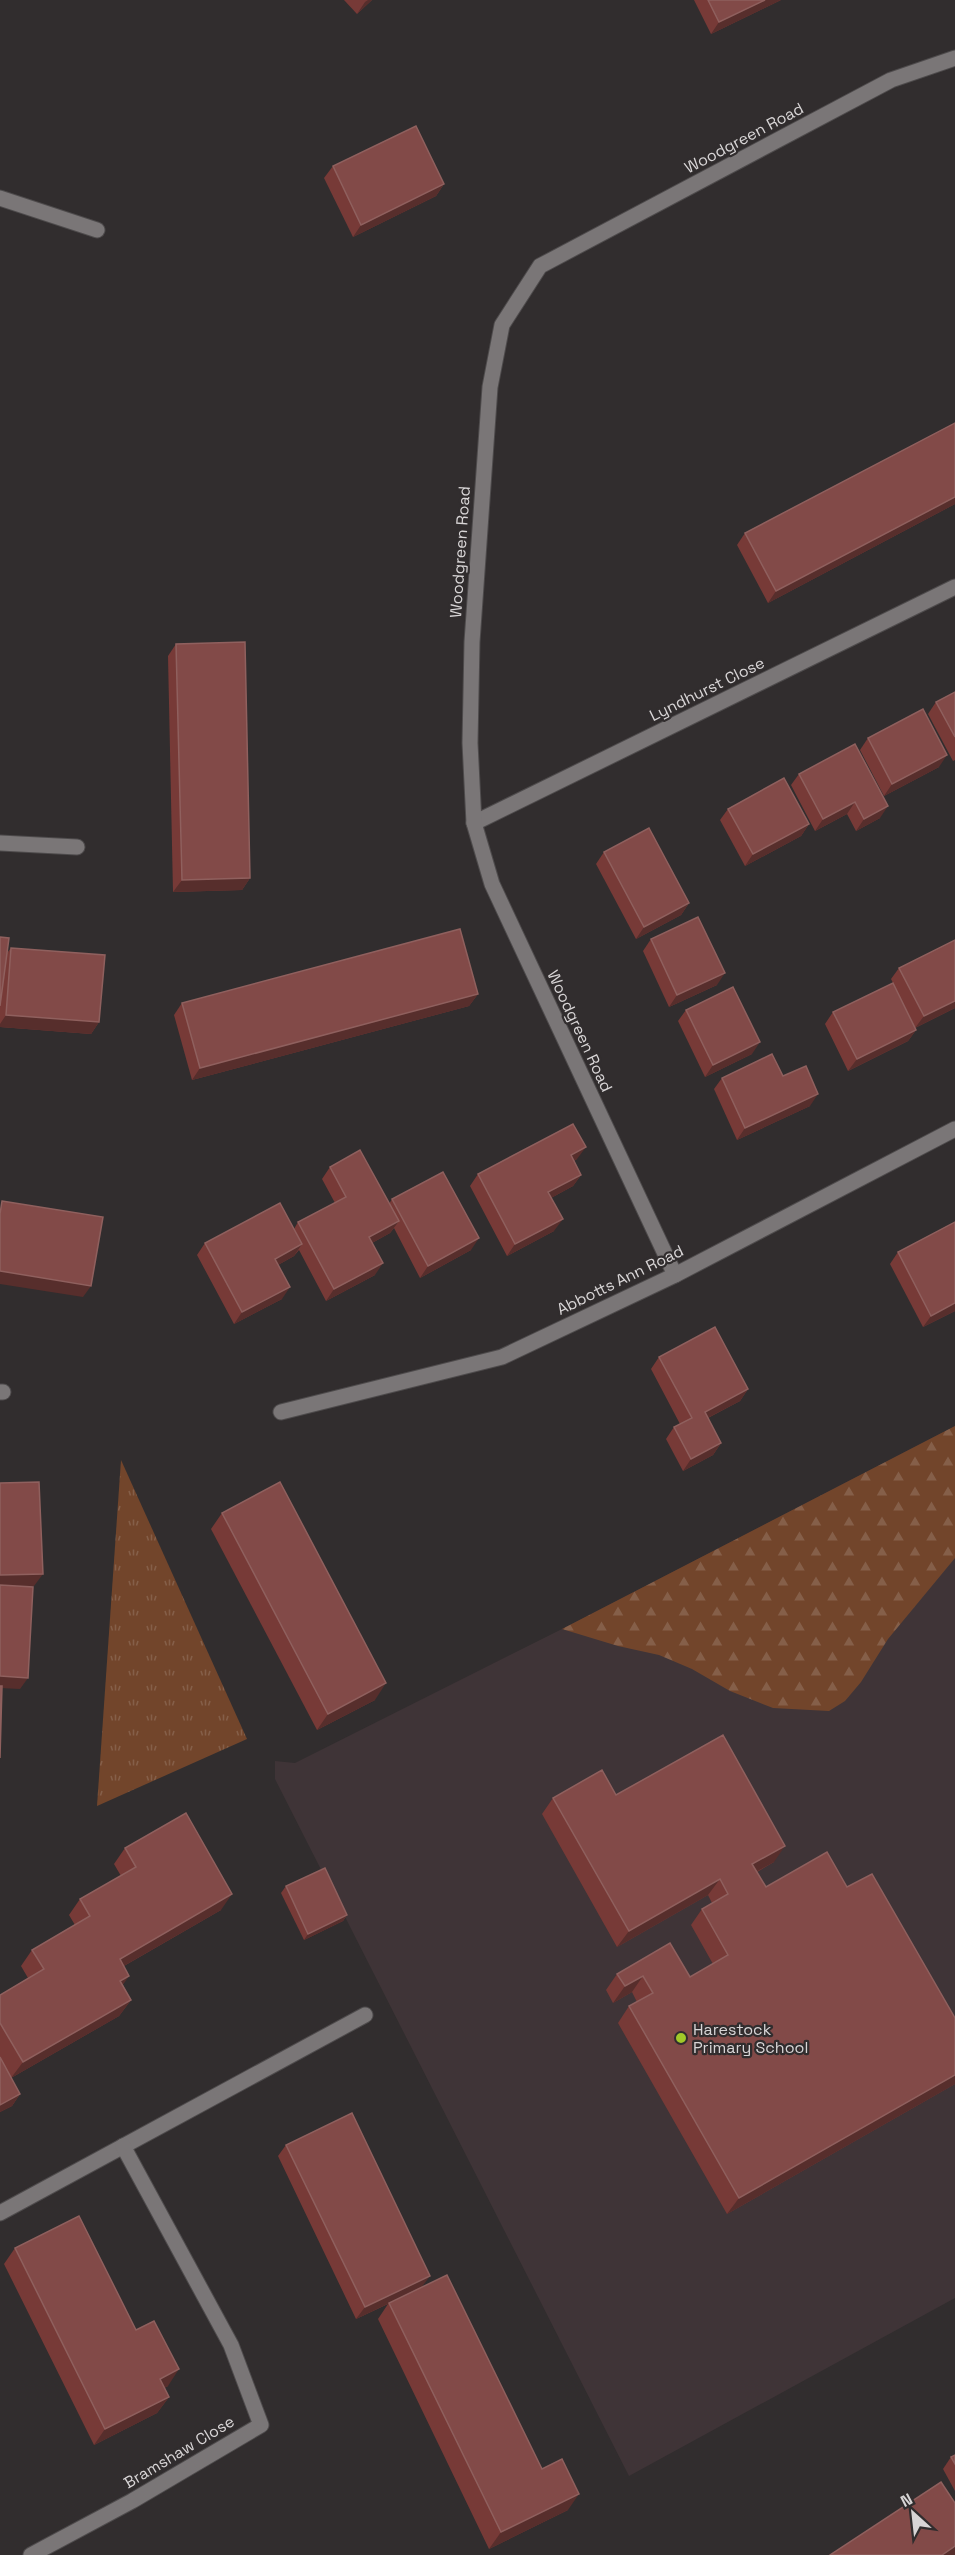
<svg xmlns="http://www.w3.org/2000/svg" width="955" height="2555" viewBox="0 0 955 2555" font-family="'Space Grotesk',sans-serif">
<style>
.built{fill:#3f3437}
.grass{fill:url(#grass-tufts)}
.forest{fill:url(#forest-firs)}
.lines{fill:none;stroke-linecap:round;stroke-linejoin:round}
.street-casing{stroke:#4e4b4c;stroke-width:17}
.street{stroke:#7a7677;stroke-width:15}
.wall{fill:#773a37}
.shaded-wall{fill:#572e2c}
.building{fill:#824a48;stroke:#8f605e;stroke-width:1.5}
.poi-dot{fill:#a1c929;stroke:#312d2e;stroke-width:2}
.labels{text-anchor:middle;dominant-baseline:central;stroke-width:4.5;stroke-linejoin:round;paint-order:stroke}
.street-label{font-size:16px;fill:#d8d5d6;stroke:#312d2e}
.poi-label{font-size:16px;fill:#d8d5d6;stroke:#312d2e;text-anchor:start}
</style>
<defs>
<pattern id="grass-tufts" width="24" height="20" patternUnits="userSpaceOnUse" patternTransform="scale(1.5)"><rect width="24" height="20" fill="#72452b"/><path d="M3 7l-1-3M5 7V3M7 7l1-3M15 17l-1-3M17 17v-4M19 17l1-3" fill="none" stroke="#855f49"/></pattern>
<pattern id="forest-firs" width="22" height="20" patternUnits="userSpaceOnUse" patternTransform="scale(1.5)"><rect width="22" height="20" fill="#72452b"/><path d="M5 1l3.5 6h-7zM16 11l3.5 6h-7z" fill="#855f49"/></pattern>
</defs>
<rect width="100%" height="100%" fill="#312d2e"/>
<polygon class="built" points="955,1426 955,2298 629,2476 275,1779 275,1761 295,1763 562,1629"/>
<polygon class="grass" points="121,1460 247,1739 97,1806"/>
<polygon class="forest" points="955,1426 955,1558 888,1639 861,1682 845,1701 829,1711 773,1708 730,1691 692,1669 659,1655 618,1646 562,1629"/>
<g class="lines">
<g class="street-casing">
<g id="street">
<polyline points="0,198 97,230"/>
<polyline points="474,823 955,587"/>
<polyline points="0,843 77,847"/>
<polyline points="675,1275 492,884 474,823 470,743 472,642 490,387 502,325 540,266 891,80 955,58"/>
<polyline points="0,1392 3,1392"/>
<polyline points="281,1412 502,1357 675,1275 955,1129"/>
<polyline points="0,2213 365,2015"/>
<polyline points="31,2555 132,2501 261,2425 231,2345 123,2146"/>
</g>
</g>
<use href="#street" class="street"/>
</g>
<g class="wall">
<polygon points="344,0 372,0 357,14"/>
<polygon points="694,0 781,0 711,34"/>
<polygon points="333,166 444,184 436,196 353,237 324,178"/>
<polygon points="955,423 955,504 768,603 737,545 745,533"/>
<polygon points="176,644 250,878 242,890 173,892 168,656"/>
<polygon points="955,692 955,760 953,761 928,714 936,702"/>
<polygon points="868,738 939,767 884,796 860,750"/>
<polygon points="855,744 880,818 856,831 847,814 815,831 791,785 799,774"/>
<polygon points="728,809 809,824 801,836 745,866 720,820"/>
<polygon points="604,852 689,903 681,915 636,939 596,864"/>
<polygon points="0,937 7,953 11,948 99,1022 91,1034 0,1027"/>
<polygon points="651,939 717,985 669,1007 643,951"/>
<polygon points="955,940 955,1008 915,1028 916,1030 908,1041 848,1071 825,1024 833,1012 893,983 891,979 899,968"/>
<polygon points="478,994 469,1006 192,1080 174,1015 182,1003"/>
<polygon points="686,1010 752,1054 705,1077 678,1021"/>
<polygon points="783,1076 810,1106 737,1140 714,1089 722,1078"/>
<polygon points="577,1159 574,1161 581,1175 573,1186 551,1198 554,1231 507,1256 470,1186 478,1174"/>
<polygon points="330,1167 389,1204 392,1199 471,1250 420,1278 394,1228 390,1233 372,1243 375,1275 326,1301 299,1250 294,1256 278,1265 282,1299 234,1324 197,1255 205,1243 294,1229 298,1222 335,1203 322,1179"/>
<polygon points="955,1222 955,1311 923,1327 890,1264 898,1252"/>
<polygon points="659,1357 748,1389 740,1401 708,1418 721,1443 713,1455 683,1471 666,1439 674,1427 680,1424 651,1369"/>
<polygon points="222,1513 375,1700 317,1730 211,1529"/>
<polygon points="616,1795 774,1862 757,1872 766,1887 847,1887 955,2018 955,2084 727,2214 618,2023 629,2006 637,2002 632,1992 613,2003 606,1990 617,1974 690,1977 713,1964 691,1925 702,1909 712,1903 708,1895 617,1947 542,1814 553,1798"/>
<polygon points="125,1848 221,1910 124,1966 123,1985 131,2000 119,2016 11,2078 20,2094 12,2106 0,2112 0,1995 28,1978 21,1966 32,1950 75,1925 69,1915 80,1899 121,1876 114,1864"/>
<polygon points="286,1886 347,1915 343,1921 304,1940 281,1893"/>
<polygon points="286,2145 422,2287 542,2469 568,2510 489,2549 378,2319 388,2304 356,2319 278,2156"/>
<polygon points="15,2248 136,2330 168,2386 164,2388 169,2397 157,2413 94,2445 4,2264"/>
<polygon points="955,2455 955,2491 943,2469 951,2457"/>
</g>
<g class="shaded-wall">
<polygon points="368,0 372,0 357,14 365,2"/>
<polygon points="765,0 781,0 711,34 719,22"/>
<polygon points="444,184 436,196 353,237 361,225"/>
<polygon points="955,497 955,504 768,603 776,591"/>
<polygon points="947,755 939,767 884,796 892,784"/>
<polygon points="855,802 847,814 815,831 823,819"/>
<polygon points="888,806 880,818 856,831 864,819"/>
<polygon points="809,824 801,836 745,866 753,854"/>
<polygon points="250,878 242,890 173,892 182,880"/>
<polygon points="689,903 681,915 636,939 644,927"/>
<polygon points="725,973 717,985 669,1007 677,995"/>
<polygon points="478,994 469,1006 192,1080 200,1068"/>
<polygon points="955,1001 955,1008 915,1028 924,1016"/>
<polygon points="6,1015 99,1022 91,1034 0,1027 0,1024"/>
<polygon points="916,1030 908,1041 848,1071 857,1059"/>
<polygon points="760,1042 752,1054 705,1077 713,1065"/>
<polygon points="818,1094 810,1106 737,1140 745,1128"/>
<polygon points="586,1147 577,1159 562,1167 571,1155"/>
<polygon points="581,1175 573,1186 540,1204 548,1192"/>
<polygon points="563,1219 554,1231 507,1256 515,1244"/>
<polygon points="399,1221 390,1233 361,1249 369,1237"/>
<polygon points="479,1238 471,1250 420,1278 428,1266"/>
<polygon points="302,1244 294,1256 267,1271 275,1259"/>
<polygon points="383,1263 375,1275 326,1301 334,1289"/>
<polygon points="0,1271 91,1286 83,1297 0,1284"/>
<polygon points="290,1287 282,1299 234,1324 242,1312"/>
<polygon points="955,1303 955,1311 923,1327 931,1316"/>
<polygon points="748,1389 740,1401 696,1424 705,1412"/>
<polygon points="721,1443 713,1455 683,1471 691,1459"/>
<polygon points="43,1574 34,1586 0,1587 0,1575"/>
<polygon points="0,1676 28,1678 20,1689 0,1688"/>
<polygon points="386,1683 375,1700 317,1730 328,1714"/>
<polygon points="785,1846 774,1862 741,1880 752,1864"/>
<polygon points="720,1879 708,1895 617,1947 629,1931"/>
<polygon points="232,1894 221,1910 108,1975 120,1959"/>
<polygon points="347,1915 343,1921 304,1940 308,1934"/>
<polygon points="129,1976 118,1992 120,1981"/>
<polygon points="643,1976 632,1992 613,2003 625,1986"/>
<polygon points="131,2000 119,2016 11,2078 23,2062"/>
<polygon points="955,2075 955,2084 727,2214 739,2198"/>
<polygon points="20,2094 12,2106 0,2112 0,2105"/>
<polygon points="430,2276 421,2288 356,2319 365,2307"/>
<polygon points="179,2369 168,2386 149,2396 160,2379"/>
<polygon points="169,2397 157,2413 94,2445 105,2429"/>
<polygon points="579,2494 568,2510 489,2549 501,2532"/>
<polygon points="955,2546 955,2555 942,2555"/>
</g>
<g class="building">
<polygon points="708,0 765,0 719,22"/>
<polygon points="416,126 444,184 361,225 333,166"/>
<polygon points="955,423 955,497 776,591 745,533"/>
<polygon points="245,642 250,878 182,880 176,644"/>
<polygon points="955,692 955,737 936,702"/>
<polygon points="923,709 947,755 892,784 868,738"/>
<polygon points="855,744 888,806 864,819 855,802 823,819 799,774"/>
<polygon points="784,778 809,824 753,854 728,809"/>
<polygon points="649,828 689,903 644,927 604,852"/>
<polygon points="698,917 725,973 677,995 651,939"/>
<polygon points="460,929 478,994 200,1068 182,1003"/>
<polygon points="0,937 9,938 0,1006"/>
<polygon points="955,940 955,1001 924,1016 899,968"/>
<polygon points="11,948 105,955 99,1022 6,1015"/>
<polygon points="893,983 916,1030 857,1059 833,1012"/>
<polygon points="733,987 760,1042 713,1065 686,1010"/>
<polygon points="772,1054 783,1076 806,1066 818,1094 745,1128 722,1078"/>
<polygon points="573,1124 586,1147 571,1155 581,1175 548,1192 563,1219 515,1244 478,1174"/>
<polygon points="360,1150 399,1221 369,1237 383,1263 334,1289 298,1222 346,1197 330,1167"/>
<polygon points="443,1172 479,1238 428,1266 392,1199"/>
<polygon points="2,1201 103,1217 91,1286 0,1271 0,1214"/>
<polygon points="280,1203 302,1244 275,1259 290,1287 242,1312 205,1243"/>
<polygon points="955,1222 955,1303 931,1316 898,1252"/>
<polygon points="715,1327 748,1389 705,1412 721,1443 691,1459 674,1427 692,1418 659,1357"/>
<polygon points="39,1482 43,1574 0,1575 0,1483"/>
<polygon points="280,1482 386,1683 328,1714 222,1513"/>
<polygon points="0,1585 33,1587 28,1678 0,1676"/>
<polygon points="0,1686 2,1686 0,1758"/>
<polygon points="723,1735 785,1846 752,1864 766,1887 827,1852 847,1887 872,1874 955,2018 955,2075 739,2198 629,2006 653,1993 643,1976 625,1986 617,1974 670,1943 690,1977 728,1955 702,1909 728,1894 720,1879 629,1931 553,1798 602,1770 616,1795"/>
<polygon points="186,1813 232,1894 120,1959 129,1976 120,1981 131,2000 23,2062 0,2023 0,1995 44,1969 32,1950 90,1916 80,1899 136,1867 125,1848"/>
<polygon points="325,1868 347,1915 308,1934 286,1886"/>
<polygon points="0,2057 20,2094 0,2105"/>
<polygon points="352,2113 430,2276 365,2307 286,2145"/>
<polygon points="79,2216 136,2330 154,2321 179,2369 160,2379 169,2397 105,2429 15,2248"/>
<polygon points="447,2275 542,2469 562,2459 579,2494 501,2532 389,2303"/>
<polygon points="955,2455 955,2464 951,2457"/>
<polygon points="941,2482 955,2503 955,2546 942,2555 830,2555"/>
</g>
<circle class="poi-dot" cx="681" cy="2038" r="6"/>
<g class="labels">
<g class="street-label">
<text transform="translate(744 138) rotate(-28)">Woodgreen Road</text>
<text transform="translate(460 552) rotate(-86)">Woodgreen Road</text>
<text transform="translate(707 689) rotate(-26)">Lyndhurst Close</text>
<text transform="translate(580 1031) rotate(65)">Woodgreen Road</text>
<text transform="translate(620 1280) rotate(-26)">Abbotts Ann Road</text>
<text transform="translate(179 2452) rotate(-31)">Bramshaw Close</text>
</g>
<g class="poi-label">
<text x="693" y="2029">Harestock<tspan x="693" dy="18">Primary School</tspan></text>
</g>
</g>
<g transform="translate(913 2513) rotate(333)" stroke="#312d2e" stroke-width="4.5" paint-order="stroke">
<path d="M0-4.5L10 22L0 15L-10 22Z" fill="#d8d5d6"/>
<text y="-9" font-size="16" font-weight="bold" text-anchor="middle" fill="#d8d5d6">N</text>
</g>
</svg>
